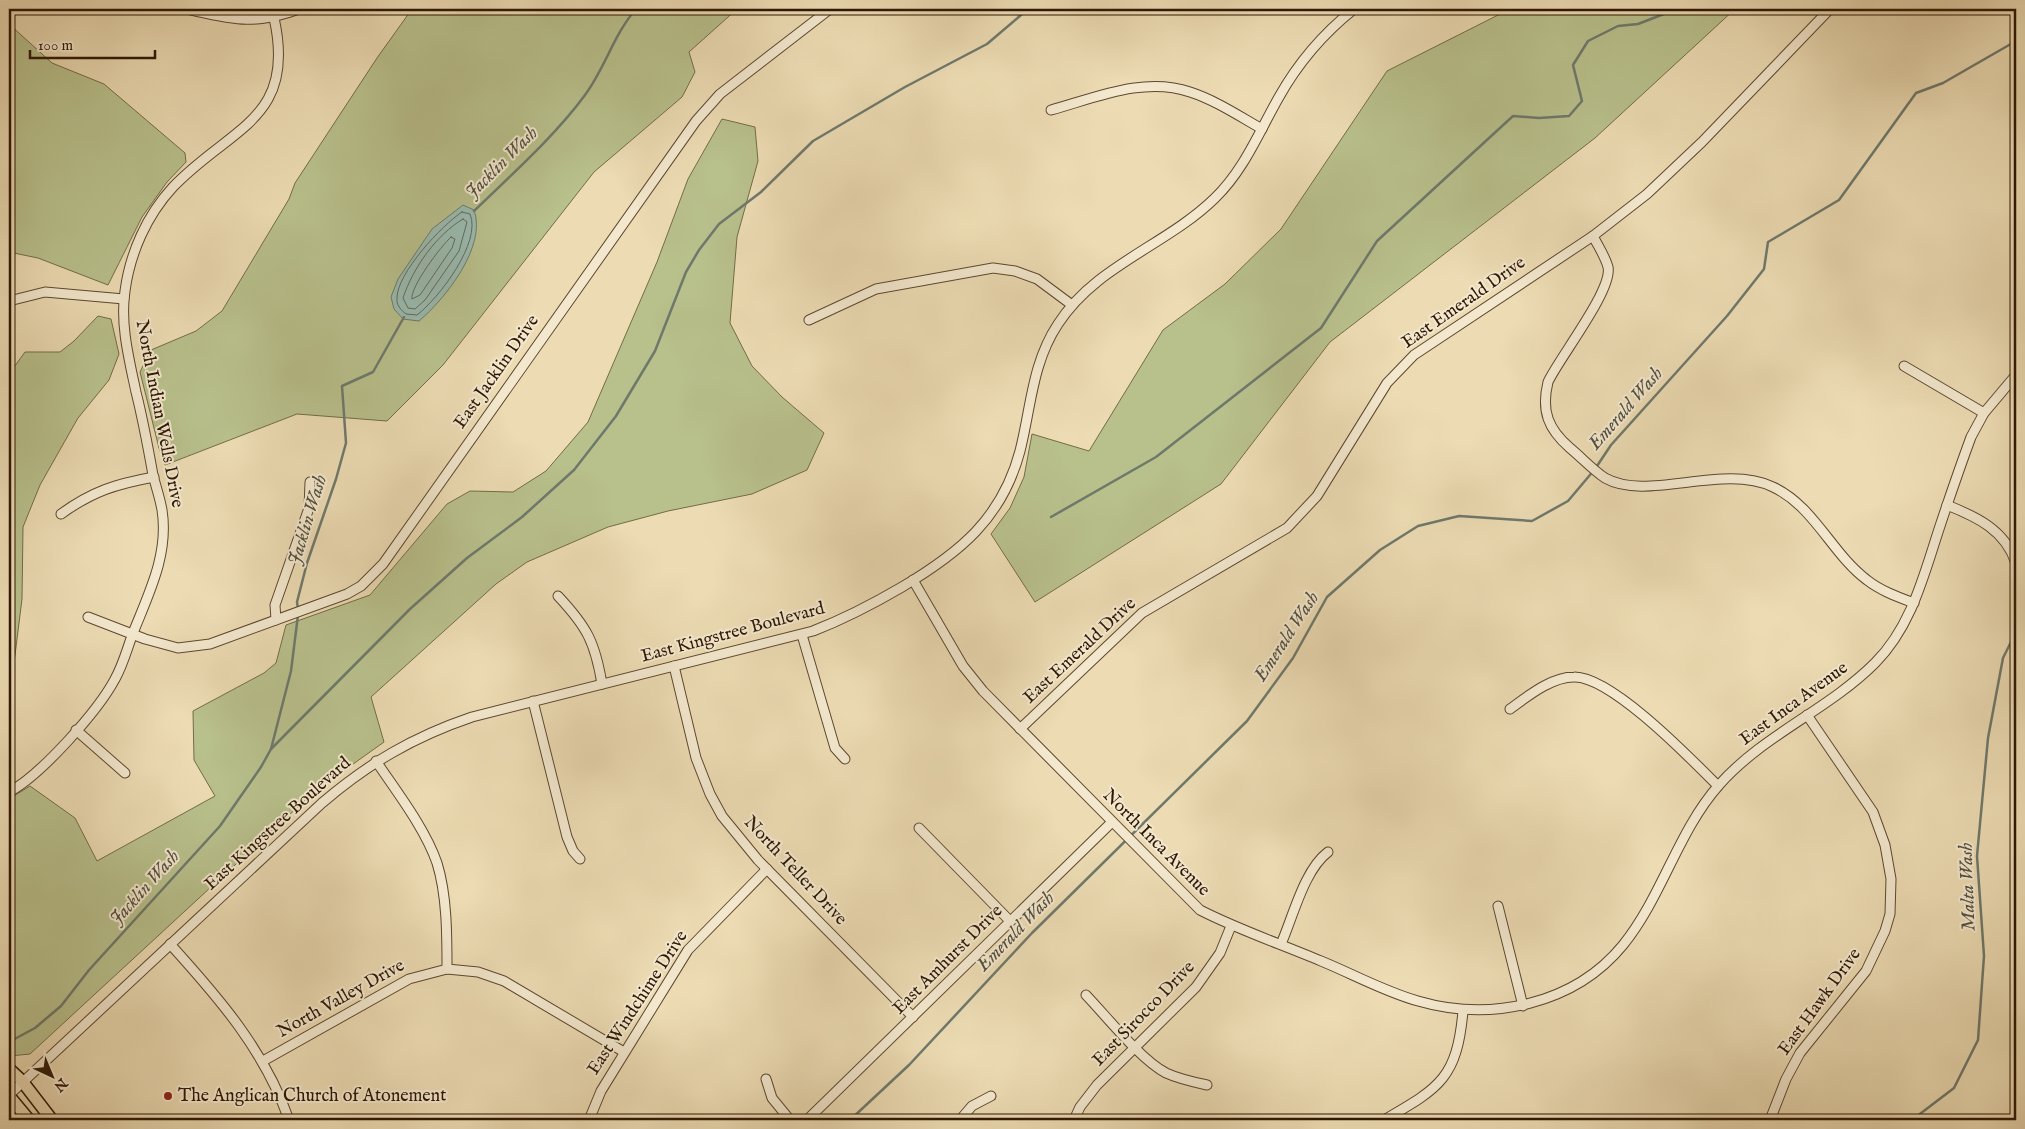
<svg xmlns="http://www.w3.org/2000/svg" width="2025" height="1129" viewBox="0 0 2025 1129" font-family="'IM FELL English',serif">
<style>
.green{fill:#b8c08c;stroke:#726c48}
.water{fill:#99bbb1;stroke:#6e796c}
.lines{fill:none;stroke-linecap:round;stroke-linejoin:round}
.shore{stroke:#63695b;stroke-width:1}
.stream{stroke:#6e796c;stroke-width:2.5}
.minor-casing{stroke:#5d4830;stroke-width:11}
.major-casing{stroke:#2d1705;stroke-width:14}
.minor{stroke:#f3e8ce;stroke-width:9}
.major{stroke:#ecdbb3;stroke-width:11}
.poi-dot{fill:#8f2418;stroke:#f3e8ce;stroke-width:2}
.labels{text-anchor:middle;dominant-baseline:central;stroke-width:4;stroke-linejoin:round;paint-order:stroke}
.street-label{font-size:18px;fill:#2d1705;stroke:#f3e8ce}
.poi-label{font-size:18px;fill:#2d1705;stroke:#f3e8ce;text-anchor:start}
.water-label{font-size:19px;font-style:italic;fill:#535041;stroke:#f3e8ce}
</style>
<rect width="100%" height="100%" fill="#ecdbb3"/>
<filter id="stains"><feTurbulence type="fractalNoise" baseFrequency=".004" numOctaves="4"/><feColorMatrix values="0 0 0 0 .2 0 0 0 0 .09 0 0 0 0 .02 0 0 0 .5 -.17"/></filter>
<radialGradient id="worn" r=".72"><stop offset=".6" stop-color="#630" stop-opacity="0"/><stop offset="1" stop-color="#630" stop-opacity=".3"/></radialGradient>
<g class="green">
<polygon points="412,9 737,9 689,52 695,72 682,97 594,172 443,365 387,421 297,414 165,465 159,448 140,372 151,350 196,331 222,311 289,199 295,183 377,58"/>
<polygon points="1510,9 1735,9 1595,138 1330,342 1221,484 1035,602 991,534 1010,508 1024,477 1032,434 1089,451 1163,330 1225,284 1281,229 1387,71"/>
<polygon points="9,24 52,63 104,84 185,153 186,162 167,182 142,217 108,285 38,258 9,252"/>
<polygon points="722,119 755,127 758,161 737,237 730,323 752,366 782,397 824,433 807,470 752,494 668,511 608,527 527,562 496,584 371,697 384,742 314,792 30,1054 10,1056 9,799 30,786 75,818 97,861 215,796 194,760 193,711 264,673 276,663 286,625 370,595 447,504 470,491 513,492 546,471 588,422 657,262 688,179"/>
<polygon points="98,316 111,319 119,354 109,380 78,418 40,485 23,527 22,599 9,703 9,374 25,352 60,352 74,341"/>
</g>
<path class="water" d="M463 205 474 210C487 246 446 298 419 321L403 319 394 309 391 297 398 279 432 229Z"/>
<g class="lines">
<g class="shore">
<path d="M462 212 470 214C482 242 439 298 417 315L406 314C401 310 396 305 397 298 397 273 442 225 462 212Z"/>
<path d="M463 219 467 222 459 251 425 300 415 309 408 308 403 298C413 268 436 235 463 219Z"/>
<path d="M451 237 455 239 452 248 420 295 412 299C410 287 441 246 451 237Z"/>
</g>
<g class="stream">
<path d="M474 211C511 175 555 136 585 95 605 68 614 34 636 9"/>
<polyline points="1051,517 1156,457 1321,328 1377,241 1513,116 1539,118 1569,116 1582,101 1573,65 1588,41 1618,26 1638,24 1669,12 1670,9"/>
<polyline points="298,609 297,602 307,563 336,479 346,443 342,386 373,372 404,317"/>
<polyline points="271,749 410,609 467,558 522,517 574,470 616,416 655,351 686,272 699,250 719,224 761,192 813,141 905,87 987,44 1028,9"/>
<polyline points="9,1042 35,1028 61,1006 89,970 220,826 261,767 271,749 291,671 298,615"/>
<polyline points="850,1120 909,1065 1032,933 1247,721 1293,658 1327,597 1380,550 1418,526 1459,516 1532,521 1568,501 1595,469 1611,445 1727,316 1764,269 1768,242 1839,200 1916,93 1943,83 2016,41"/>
<polyline points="1912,1120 1954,1088 1978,1040 1984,956 1977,856 1988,738 2003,658 2016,632"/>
</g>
<g class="minor-casing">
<g id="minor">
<path d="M186 9C232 19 253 26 299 9"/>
<path d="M1051 110C1095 98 1144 76 1190 92 1215 100 1239 116 1262 129"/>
<path d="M1593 236C1598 246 1605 256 1608 267 1613 290 1559 358 1548 382 1541 411 1548 429 1570 448 1582 458 1593 470 1605 478 1647 502 1723 463 1773 487 1814 506 1832 554 1867 580 1881 591 1898 597 1914 603"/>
<polyline points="9,301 45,292 124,299"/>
<polyline points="809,320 876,289 993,268 1015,271 1037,279 1072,305"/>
<polyline points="1904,366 1984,413"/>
<path d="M1947 505C1977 517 2005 530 2016 563"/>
<path d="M61 514C93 491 116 484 154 477"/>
<path d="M913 580 963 666 983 691 1200 910C1239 930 1281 944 1321 961 1353 974 1385 992 1418 1001 1490 1022 1574 1005 1623 945 1662 897 1678 831 1719 785 1763 735 1828 710 1875 663 1912 626 1924 574 1940 526 1950 496 1960 467 1971 437L1984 413 2016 375"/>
<path d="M558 596C587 627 595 642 602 684"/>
<polyline points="88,617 145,639 178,648 210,644 347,594 361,586 383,564 696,121 720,94 830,9"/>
<polyline points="276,620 275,605 309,508 310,482"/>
<polyline points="802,635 835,748 845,759"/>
<polyline points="674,666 696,758 710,794 722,816 758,860 913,1017"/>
<polyline points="533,701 567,837 573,851 580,859"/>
<path d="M1510 709C1528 696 1551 677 1574 677 1611 676 1691 759 1718 786"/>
<polyline points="1020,729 1142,613 1287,528 1317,496 1387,383 1414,355 1593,236 1647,194 1702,142 1830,9"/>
<polyline points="76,730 125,773"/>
<path d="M376 761C396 791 425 828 437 863 447 895 447 935 447 969"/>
<path d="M9 792C41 775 98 711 115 679 123 665 127 649 133 633 149 593 169 554 162 510 160 498 156 487 153 475 148 447 143 420 136 392 129 359 120 324 125 291 130 253 147 215 173 187 230 127 297 120 274 18"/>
<polyline points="919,828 1010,921"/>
<polyline points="1498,906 1523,1006"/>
<path d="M170 944C219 998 265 1051 289 1120"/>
<path d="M1281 944C1293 917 1304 870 1328 852"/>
<path d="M1086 995C1107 1017 1141 1060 1166 1073 1179 1079 1193 1082 1207 1085"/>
<polyline points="263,1061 409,979 447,969 478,972 504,981 624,1052"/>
<polyline points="766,1079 772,1098 790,1120"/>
<path d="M9 1095 322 803C369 763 413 737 472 717L813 631C844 619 873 604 902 587 959 553 1002 519 1020 451 1031 408 1032 363 1058 324 1096 265 1166 246 1215 198 1244 170 1259 132 1279 97 1298 63 1324 33 1354 9"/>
<polyline points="589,1120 601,1091 688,950 767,869"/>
<polyline points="807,1120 1112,822"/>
<polyline points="960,1120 972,1106 991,1096"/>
<polyline points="1074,1120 1080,1107 1097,1085 1196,987 1220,953 1231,926"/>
<path d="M1384 1120C1439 1088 1457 1079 1463 1011"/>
<polyline points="1770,1120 1786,1079 1800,1053 1866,971 1885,931 1890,914 1891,879 1885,845 1873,812 1807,715"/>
</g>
</g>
<g class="major-casing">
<g id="major">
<polyline points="9,1069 22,1081 52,1120"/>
<polyline points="9,1096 29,1120"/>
</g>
</g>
<use href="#minor" class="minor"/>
<use href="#major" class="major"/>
</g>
<circle class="poi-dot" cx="168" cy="1096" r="5"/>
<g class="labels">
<g class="street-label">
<text transform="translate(1464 303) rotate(-35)">East Emerald Drive</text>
<text transform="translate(497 372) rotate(-55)">East Jacklin Drive</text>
<text transform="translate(159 414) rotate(79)">North Indian Wells Drive</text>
<text transform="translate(733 633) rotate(-15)">East Kingstree Boulevard</text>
<text transform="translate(1080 651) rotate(-43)">East Emerald Drive</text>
<text transform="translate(1794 704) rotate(-36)">East Inca Avenue</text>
<text transform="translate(278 824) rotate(-42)">East Kingstree Boulevard</text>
<text transform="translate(1156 843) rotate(45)">North Inca Avenue</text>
<text transform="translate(795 871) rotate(47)">North Teller Drive</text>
<text transform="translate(948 960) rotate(-45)">East Amhurst Drive</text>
<text transform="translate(341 999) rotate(-29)">North Valley Drive</text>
<text transform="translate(1820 1002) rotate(-54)">East Hawk Drive</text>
<text transform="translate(638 1003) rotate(-57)">East Windchime Drive</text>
<text transform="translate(1144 1014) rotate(-46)">East Sirocco Drive</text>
</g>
<g class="poi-label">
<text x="178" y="1096">The Anglican Church of Atonement</text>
</g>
<g class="water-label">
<text transform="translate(502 163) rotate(-45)">Jacklin Wash</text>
<text transform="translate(1626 409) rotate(-49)">Emerald Wash</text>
<text transform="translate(308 520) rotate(-73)">Jacklin Wash</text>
<text transform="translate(1287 637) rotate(-57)">Emerald Wash</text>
<text transform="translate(1968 887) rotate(-92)">Malta Wash</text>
<text transform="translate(145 888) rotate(-48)">Jacklin Wash</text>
<text transform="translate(1016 932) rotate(-46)">Emerald Wash</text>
</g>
</g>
<rect width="2025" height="1129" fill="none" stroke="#ecdbb3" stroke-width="30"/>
<rect x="10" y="10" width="2005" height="1109" fill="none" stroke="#2d1705" stroke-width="2.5"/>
<rect x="15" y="15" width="1995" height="1099" fill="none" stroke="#2d1705"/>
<g transform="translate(52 1076) rotate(136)" stroke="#f3e8ce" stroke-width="4" paint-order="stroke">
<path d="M0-4L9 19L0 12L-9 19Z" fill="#2d1705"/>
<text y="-8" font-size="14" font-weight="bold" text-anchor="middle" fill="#2d1705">N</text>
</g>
<path d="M30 50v8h125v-8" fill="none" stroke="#2d1705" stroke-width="2.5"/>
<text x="38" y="50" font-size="15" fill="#2d1705" stroke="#f3e8ce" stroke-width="4" paint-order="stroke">100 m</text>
<rect width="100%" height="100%" filter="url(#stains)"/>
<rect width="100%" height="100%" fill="url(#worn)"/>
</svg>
